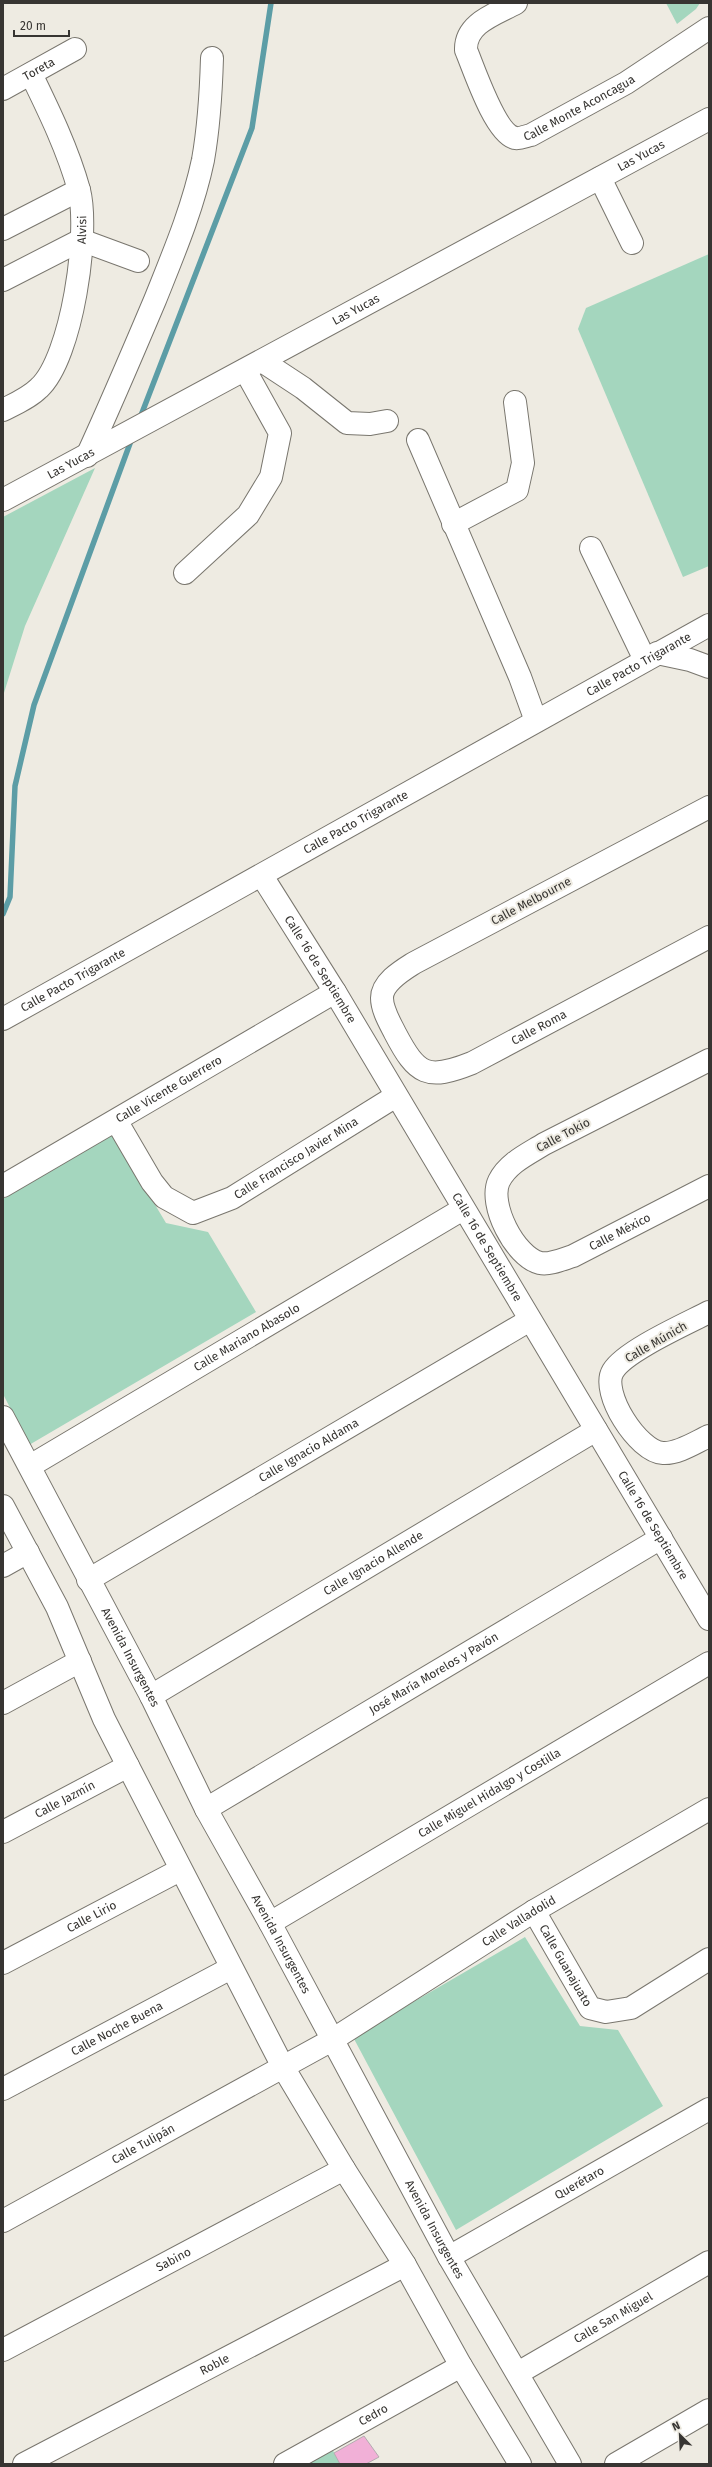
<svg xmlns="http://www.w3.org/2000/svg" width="712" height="2467" viewBox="0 0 712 2467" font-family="'Fira Sans',sans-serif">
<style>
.green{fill:#a4d6be}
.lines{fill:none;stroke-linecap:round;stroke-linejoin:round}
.stream{stroke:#5c9da6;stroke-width:5.5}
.building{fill:#f1b0d7;stroke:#b4abb0}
.minor-casing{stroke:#79766e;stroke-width:24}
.minor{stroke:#fff;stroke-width:22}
.labels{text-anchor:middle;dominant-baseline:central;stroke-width:4;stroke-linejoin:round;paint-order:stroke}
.street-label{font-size:12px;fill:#373532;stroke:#eeebe2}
</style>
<rect width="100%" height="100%" fill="#eeebe2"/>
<g class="green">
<polygon points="666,3 700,3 696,9 677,24"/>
<polygon points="709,254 709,566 683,577 578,329 586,308"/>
<polygon points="95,468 25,626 3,696 3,517"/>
<polygon points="112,1133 166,1223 208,1232 256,1312 29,1445 3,1394 3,1199"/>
<polygon points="525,1937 580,2026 618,2030 663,2106 456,2230 353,2037"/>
<polygon points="330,2445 340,2464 296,2464"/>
</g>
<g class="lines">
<g class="stream">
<polyline points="140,418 252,128 271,3"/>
<polyline points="3,914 10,897 15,786 34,705 132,438"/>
</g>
</g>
<polygon class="building" points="364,2436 379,2457 366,2464 340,2464 334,2453"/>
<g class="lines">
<g class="minor-casing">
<g id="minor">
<path id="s1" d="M516 3C496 14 465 23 466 50 474 69 495 133 515 138 520 139 526 136 531 135L626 83 709 28"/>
<path id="s2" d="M3 89 75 49"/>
<polyline points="600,178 632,243"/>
<polyline points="3,229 79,190"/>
<polyline points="81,240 138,261"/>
<polyline points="3,280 81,240"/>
<polyline points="262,361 303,388 347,423 370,424 387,421"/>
<path id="s3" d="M3 410C15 404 29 398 39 388 72 358 90 232 79 190 68 150 49 111 31 74"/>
<polyline points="418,440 520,677 536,721"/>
<path d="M87 456C111 404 133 352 155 300 173 255 193 208 203 160 209 126 211 92 212 58"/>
<path id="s4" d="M3 500 709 119"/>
<polyline points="453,524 517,490 523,463 515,402"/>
<polyline points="591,548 645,660"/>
<polyline points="185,573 248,515 271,477 280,433 245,370"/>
<polyline points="657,653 690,660 709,667"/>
<path id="s5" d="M709 807 414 963C403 970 382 982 382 998 382 1010 390 1023 395 1033 417 1075 427 1081 472 1063L709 937"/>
<path id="s6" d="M262 876 335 992 709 1619"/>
<path id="s7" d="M3 1019 709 625"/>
<path id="s8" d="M709 1060 544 1144C528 1154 508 1163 499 1181 488 1204 515 1257 540 1263 550 1265 563 1259 573 1256L709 1186"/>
<path id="s9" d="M117 1122 152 1182 164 1197 193 1213 232 1198 396 1096"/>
<path id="s10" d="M3 1186 335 992"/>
<path d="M709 1312C686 1324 625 1351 613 1371 600 1392 638 1452 663 1453 678 1454 696 1442 709 1436"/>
<path id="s11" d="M3 1417 151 1696 206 1809 270 1923 449 2257 570 2464"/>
<path id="s12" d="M30 1466 463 1209"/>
<polyline points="3,1506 57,1607 104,1719 128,1766 283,2067 344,2169 405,2265 461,2366 520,2464"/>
<polyline points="3,1566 28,1552"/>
<path id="s13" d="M88 1580 530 1320"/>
<path id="s14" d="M151 1696 596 1430"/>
<polyline points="3,1703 80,1661"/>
<path id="s15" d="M206 1809 661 1538"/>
<path id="s16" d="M3 1832 128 1766"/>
<path id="s17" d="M534 1911 590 2008 606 2012 631 2008 709 1959"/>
<path id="s18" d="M270 1923 709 1663"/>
<path id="s19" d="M3 1963 180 1870"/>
<path id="s20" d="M3 2089 231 1968"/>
<path id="s21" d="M3 2221 332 2040 534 1911 709 1809"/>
<path id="s22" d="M449 2257 709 2109"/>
<path id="s23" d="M3 2350 344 2169"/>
<path id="s24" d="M518 2373 709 2262"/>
<path id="s25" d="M24 2464 405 2265"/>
<path id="s26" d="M285 2464 461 2366"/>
<polyline points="616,2464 709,2410"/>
</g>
</g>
<use href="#minor" class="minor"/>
</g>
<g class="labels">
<g class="street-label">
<text stroke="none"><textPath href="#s2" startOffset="41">Toreta</textPath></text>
<text stroke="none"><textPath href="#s1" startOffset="247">Calle Monte Aconcagua</textPath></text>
<text stroke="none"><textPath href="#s4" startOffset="725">Las Yucas</textPath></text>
<text stroke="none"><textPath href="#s3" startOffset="209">Alvisi</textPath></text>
<text stroke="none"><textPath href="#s4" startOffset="401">Las Yucas</textPath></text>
<text stroke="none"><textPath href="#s4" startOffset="77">Las Yucas</textPath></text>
<text stroke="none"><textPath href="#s7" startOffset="728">Calle Pacto Trigarante</textPath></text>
<text stroke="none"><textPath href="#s7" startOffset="404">Calle Pacto Trigarante</textPath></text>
<text transform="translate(531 901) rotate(-28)">Calle Melbourne</text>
<text stroke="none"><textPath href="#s6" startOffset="110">Calle 16 de Septiembre</textPath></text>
<text stroke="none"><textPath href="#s7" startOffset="80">Calle Pacto Trigarante</textPath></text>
<text stroke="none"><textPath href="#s5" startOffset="594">Calle Roma</textPath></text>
<text stroke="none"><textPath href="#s10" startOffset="192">Calle Vicente Guerrero</textPath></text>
<text transform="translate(563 1135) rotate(-28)">Calle Tokio</text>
<text stroke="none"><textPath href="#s9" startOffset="239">Calle Francisco Javier Mina</textPath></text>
<text stroke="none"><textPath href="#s8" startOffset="430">Calle México</textPath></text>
<text stroke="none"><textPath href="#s6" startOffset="434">Calle 16 de Septiembre</textPath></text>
<text stroke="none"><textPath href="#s12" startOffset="252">Calle Mariano Abasolo</textPath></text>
<text transform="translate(656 1342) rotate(-30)">Calle Múnich</text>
<text stroke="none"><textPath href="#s13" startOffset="256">Calle Ignacio Aldama</textPath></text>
<text stroke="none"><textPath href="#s6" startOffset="758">Calle 16 de Septiembre</textPath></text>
<text stroke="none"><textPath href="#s14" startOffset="259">Calle Ignacio Allende</textPath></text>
<text stroke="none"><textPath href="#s11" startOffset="272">Avenida Insurgentes</textPath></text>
<text stroke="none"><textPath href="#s15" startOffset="265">José María Morelos y Pavón</textPath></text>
<text stroke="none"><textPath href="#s18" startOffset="255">Calle Miguel Hidalgo y Costilla</textPath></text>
<text stroke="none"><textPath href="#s16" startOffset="70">Calle Jazmín</textPath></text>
<text stroke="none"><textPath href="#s19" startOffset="100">Calle Lirio</textPath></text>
<text stroke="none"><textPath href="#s21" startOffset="597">Calle Valladolid</textPath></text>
<text stroke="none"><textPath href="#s11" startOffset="596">Avenida Insurgentes</textPath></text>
<text stroke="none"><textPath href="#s17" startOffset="63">Calle Guanajuato</textPath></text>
<text stroke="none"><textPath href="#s20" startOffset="129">Calle Noche Buena</textPath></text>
<text stroke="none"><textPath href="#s21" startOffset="160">Calle Tulipán</textPath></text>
<text stroke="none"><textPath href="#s22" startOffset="150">Querétaro</textPath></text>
<text stroke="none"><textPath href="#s11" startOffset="920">Avenida Insurgentes</textPath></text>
<text stroke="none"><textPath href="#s23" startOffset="193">Sabino</textPath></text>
<text stroke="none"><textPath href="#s24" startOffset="110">Calle San Miguel</textPath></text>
<text stroke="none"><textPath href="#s25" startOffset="215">Roble</textPath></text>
<text stroke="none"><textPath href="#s26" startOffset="101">Cedro</textPath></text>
</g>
</g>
<rect width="712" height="2467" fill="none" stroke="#373532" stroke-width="8"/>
<g transform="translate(680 2435) rotate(336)" stroke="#eeebe2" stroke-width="3" paint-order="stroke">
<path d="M0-3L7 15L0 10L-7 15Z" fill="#373532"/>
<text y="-6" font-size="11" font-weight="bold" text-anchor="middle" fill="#373532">N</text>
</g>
<path d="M14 30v6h55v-6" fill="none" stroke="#373532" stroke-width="2"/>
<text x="20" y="30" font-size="12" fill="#373532" stroke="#eeebe2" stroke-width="3" paint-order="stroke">20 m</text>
</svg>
